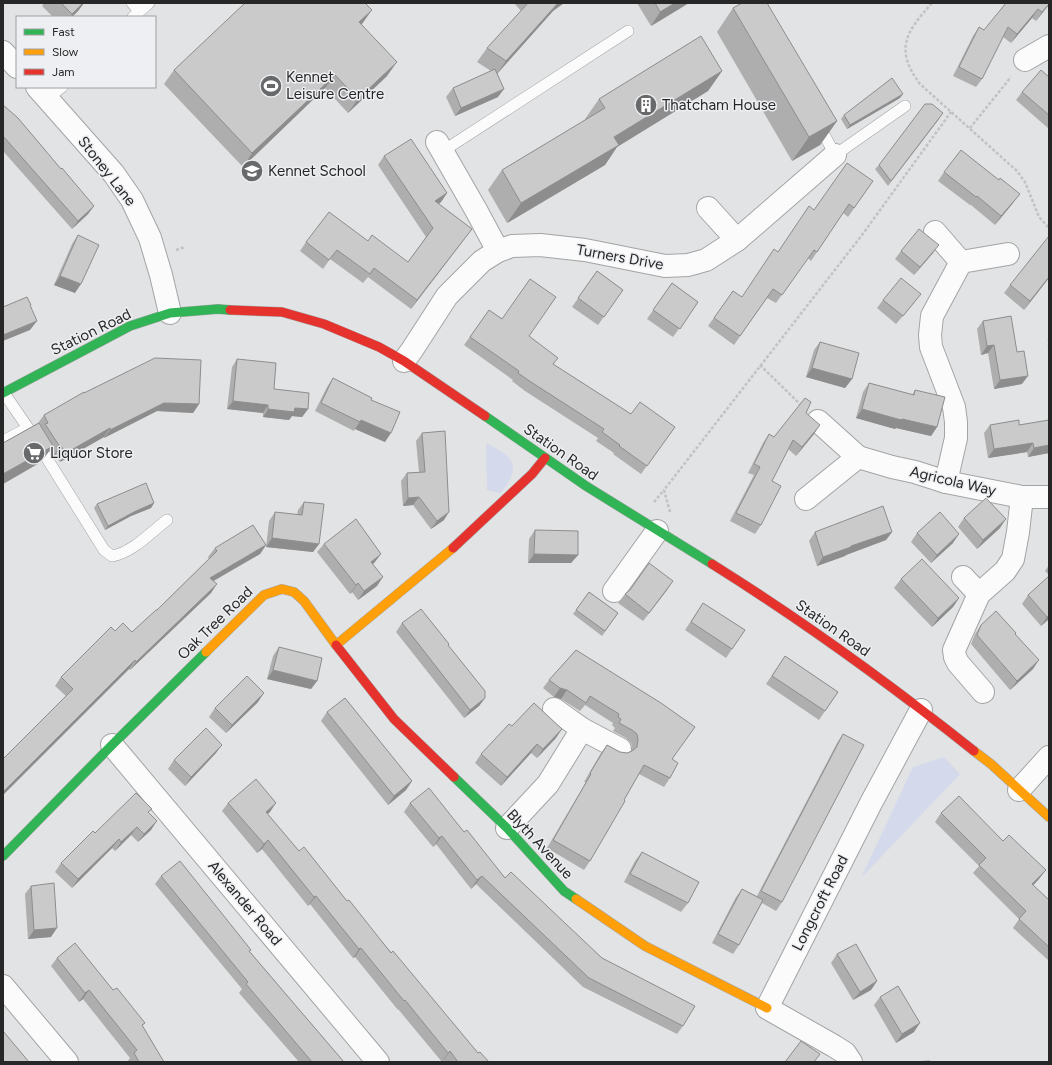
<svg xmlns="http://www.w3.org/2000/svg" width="1052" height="1065" viewBox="0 0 1052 1065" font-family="Figtree,sans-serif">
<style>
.green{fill:#d4d9ec}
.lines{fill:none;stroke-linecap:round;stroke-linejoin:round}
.lane-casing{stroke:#a3a4a5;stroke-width:12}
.street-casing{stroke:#a3a4a5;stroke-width:24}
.fast-casing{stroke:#a3a4a5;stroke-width:10}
.slow-casing{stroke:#a3a4a5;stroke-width:10}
.jam-casing{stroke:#a3a4a5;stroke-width:10}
.path{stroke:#c2c2c2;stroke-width:2.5;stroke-dasharray:3 2;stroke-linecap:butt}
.lane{stroke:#fbfbfb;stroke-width:11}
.street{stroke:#fbfbfb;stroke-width:22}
.fast{stroke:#30b455;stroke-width:9}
.slow{stroke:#ff9f0a;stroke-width:9}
.jam{stroke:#e5322d;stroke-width:9}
.wall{fill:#aeaeae}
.shaded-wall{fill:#8d8d8d}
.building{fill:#cacaca;stroke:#8d8d8d}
.labels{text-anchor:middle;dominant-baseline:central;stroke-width:3;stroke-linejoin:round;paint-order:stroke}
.poi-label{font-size:15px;fill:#272728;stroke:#eeeff2;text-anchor:start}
.street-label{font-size:15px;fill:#272728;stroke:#eeeff2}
</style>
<rect width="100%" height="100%" fill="#e2e3e4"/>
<g class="green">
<path d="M486 443C492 446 507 454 510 459 518 470 508 486 500 493L487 490Z"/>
<polygon points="944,757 960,774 861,878 913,767"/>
</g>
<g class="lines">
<g class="lane-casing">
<g id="lane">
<polyline points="132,3 139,11"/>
<polyline points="133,17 149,3"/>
<polyline points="48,98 62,87"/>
<polyline points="819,125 835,155 905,106"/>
<polyline points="443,151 628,31"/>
<path d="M28 428 104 550 112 556C132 553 151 532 167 520"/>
<polyline points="3,441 28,428 4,393"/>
</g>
</g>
<g class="street-casing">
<g id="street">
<polyline points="3,52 17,67"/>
<polyline points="1025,60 1049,46"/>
<polyline points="37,87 114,174 132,200 150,238 161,275 170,313"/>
<polyline points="437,142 476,210 498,251"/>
<polyline points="708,208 737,240"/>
<polyline points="935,232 961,262"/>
<polyline points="404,361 412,350 447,296 482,261 498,251 512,246 540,245 585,250 665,266 688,265 706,260 737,240 835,155"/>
<polyline points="858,457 892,467 915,472 946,482 1022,497 1049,497"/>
<polyline points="946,482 956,438 956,422 954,407 931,347 930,335 932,316 961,262 1008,254"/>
<polyline points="806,499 858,457 818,421"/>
<polyline points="963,577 979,594"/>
<polyline points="614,591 657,531"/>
<polyline points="983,692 958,663 955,657 954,650 979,594 1005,571 1013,559 1018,532 1022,497"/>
<polyline points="582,729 620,749"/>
<polyline points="112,745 378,1062"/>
<polyline points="1019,790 1049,757"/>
<polyline points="507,828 548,784 582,729 554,709"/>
<polyline points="3,986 67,1062"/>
<polyline points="851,1062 845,1053 834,1046 767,1008 871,803 921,710"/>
</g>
</g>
<g class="fast-casing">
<g id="fast">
<polyline points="3,393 130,326 170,313 218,309 230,310"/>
<polyline points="485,416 586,486 712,564"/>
<polyline points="454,777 507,828 564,891 576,899"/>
<polyline points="3,856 112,745 206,652"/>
</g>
</g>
<g class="slow-casing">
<g id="slow">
<polyline points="206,652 264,595 282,589 294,592 304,601 336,645 453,548"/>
<polyline points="974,751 991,764 1049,817"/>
<polyline points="576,899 645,946 767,1008"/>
</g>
</g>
<g class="jam-casing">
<g id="jam">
<polyline points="230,310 282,312 324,324 348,334 379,347 404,361 485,416"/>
<polyline points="453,548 532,474 545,458"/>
<path d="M712 564C803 621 890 684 974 751"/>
<polyline points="336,645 394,719 454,777"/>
</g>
</g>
<g class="path">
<path d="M932 3C906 32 894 49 920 84L1017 171 1025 182 1039 217 1049 228"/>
<polyline points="970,128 1011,77"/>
<polyline points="176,250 185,247"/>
<polyline points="1049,339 1049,350"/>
<polyline points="760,365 802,406"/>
<polyline points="654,502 664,490"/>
<polyline points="670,512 664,490 862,235 951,112"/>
</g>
<use href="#lane" class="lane"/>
<use href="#street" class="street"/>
<use href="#fast" class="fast"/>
<use href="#slow" class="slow"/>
<use href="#jam" class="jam"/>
</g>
<g class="wall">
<polygon points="44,3 84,3 78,11 72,17 53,17 42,6"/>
<polygon points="514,3 564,3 553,11 497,74 498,97 455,116 446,97 453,88 491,71 477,62 487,48 521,11"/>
<polygon points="637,3 689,3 651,26"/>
<polygon points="1049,3 1036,21 1032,18 1011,43 1003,37 982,79 976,87 953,76 973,36 979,27 984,30"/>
<polygon points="733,8 837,121 820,145 792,161 717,32"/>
<polygon points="361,24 387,76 348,113 325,88 243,167 164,84 174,70"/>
<polygon points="722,71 708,91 617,147 605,165 507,223 488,190 502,170 586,120 585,119 599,99"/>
<polygon points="1049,77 1049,129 1016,100 1022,92"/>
<polygon points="900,98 847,129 841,119 844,115"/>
<polygon points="3,105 94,206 88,214 72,229 3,151"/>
<polygon points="940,118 888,186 875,169 879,165"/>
<polygon points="384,156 447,193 441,202 439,204 472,229 411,309 368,277 363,283 330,259 323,269 300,251 306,242 368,241 408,262 426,237 378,165"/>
<polygon points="944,172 1013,203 995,225 971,205 970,205 938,181"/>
<polygon points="873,181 848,217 843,213 811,261 808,258 776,303 767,298 734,345 708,326 733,291 742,297 778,252 814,210"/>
<polygon points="78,235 75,293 54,285 72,244"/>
<polygon points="901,251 933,253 914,275 895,259"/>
<polygon points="597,271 623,290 598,325 572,307"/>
<polygon points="1049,278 1024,310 1004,293 1010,285"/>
<polygon points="672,283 698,302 673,337 647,319"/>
<polygon points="883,300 915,302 896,324 877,308"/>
<polygon points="489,310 529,336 553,365 631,414 675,427 641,474 613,454 614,453 596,441 598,438 525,391 512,381 513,380 464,345"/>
<polygon points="983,321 1022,384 994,389 988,353 981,355 977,329"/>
<polygon points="820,342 852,379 845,388 806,377 814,350"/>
<polygon points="237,359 274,389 308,409 302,417 292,416 289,420 263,417 263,413 227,409 232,367"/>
<polygon points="333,378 371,400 385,442 355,429 354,431 315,411 327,387"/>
<polygon points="869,383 912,395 915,390 937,427 931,436 896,428 895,429 856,418 863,392"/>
<polygon points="84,393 199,404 193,413 157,411 104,438 104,437 60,462 55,455 53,456 50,450 41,462 3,484 3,443 38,423 44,415"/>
<polygon points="806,413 814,434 796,456 788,449 772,481 761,525 755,534 730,521 754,475 748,473 763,443 769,434 774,437"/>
<polygon points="990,425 1019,425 1049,453 1028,457 1027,452 988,458 984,433"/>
<polygon points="422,433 444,520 431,529 413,505 403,506 401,481 407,473 419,472 416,441"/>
<polygon points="304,502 319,544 313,552 266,547 269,521 275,512 297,515 298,510"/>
<polygon points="154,503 151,508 131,516 105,530 94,508 97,504"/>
<polygon points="964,518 1000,528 977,549 958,527"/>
<polygon points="535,530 578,555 571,563 528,563 529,539"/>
<polygon points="815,532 892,532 886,540 846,555 845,556 817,566 809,541"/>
<polygon points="917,533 953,543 931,563 911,542"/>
<polygon points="324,544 375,562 373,564 377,586 358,600 352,592 350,594 317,552"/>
<polygon points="266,545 260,554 214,581 211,593 130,670 129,669 3,795 3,759 66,696 55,686 61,677 115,631 132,632 157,610 209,559 208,557 215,548"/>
<polygon points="1049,565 1049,575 1045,571"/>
<polygon points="901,579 959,598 953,607 932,627 894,588"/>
<polygon points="667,590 643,621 618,603 625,594"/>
<polygon points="589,592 618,613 602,636 573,614"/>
<polygon points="1028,595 1049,619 1041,626 1022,604"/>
<polygon points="703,603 745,630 726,658 685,630"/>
<polygon points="402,623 449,644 448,645 485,698 479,706 464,718 396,632"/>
<polygon points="981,625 1015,634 1033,669 1010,690 971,644 975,634"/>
<polygon points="279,647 317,681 311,689 267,679 273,656"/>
<polygon points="576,650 672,759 670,778 664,787 639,774 624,800 590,861 584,870 547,848 586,782 584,782 601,753 607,745 620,752 627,753 632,751 632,748 631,743 626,738 613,731 615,728 612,725 613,723 585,705 580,711 561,699 554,697 543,688 549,680"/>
<polygon points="785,656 838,692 819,720 766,684"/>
<polygon points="258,702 226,733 209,717 215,708"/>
<polygon points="327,712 412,781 406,790 388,805 321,721"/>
<polygon points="512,726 556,738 537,758 531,753 501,786 475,763 481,754"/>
<polygon points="843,734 782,902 776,911 762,903 739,945 733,954 712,943 736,897 742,889 757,896 837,743"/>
<polygon points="216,753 185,786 168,769 174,760"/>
<polygon points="228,803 270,812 267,814 299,851 347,901 478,1053 489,1062 445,1062 444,1060 442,1062 398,1009 398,1010 355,957 353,958 310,904 308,906 262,849 257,853 222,811"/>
<polygon points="410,803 464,832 505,878 602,958 683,1026 677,1034 583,987 476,884 471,889 436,844 433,847 404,812"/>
<polygon points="149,813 151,830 138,842 131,835 115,851 112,848 72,888 55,872 61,863 95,833"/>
<polygon points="941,813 1039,879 1033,885 1049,900 1049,961 1013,928 1019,919 973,873 979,866 935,822"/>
<polygon points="642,852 688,903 681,912 624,882 635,861"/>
<polygon points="161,876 250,952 344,1062 299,1062 239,993 242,989 155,884"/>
<polygon points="31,886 51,937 28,939 25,894"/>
<polygon points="837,954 877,981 871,990 853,1000 831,963"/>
<polygon points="57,958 113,990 145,1023 142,1026 164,1062 128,1062 128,1061 130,1058 83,999 79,1002 51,966"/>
<polygon points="880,997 914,1032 896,1043 874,1005"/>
</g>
<g class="shaded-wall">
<polygon points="83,3 84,3 78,11 72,17 70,17"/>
<polygon points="558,3 564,3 553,11 496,75 506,61"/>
<polygon points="675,3 689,3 651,26 660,12"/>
<polygon points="1049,4 1049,5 1036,21 1042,12"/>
<polygon points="1038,9 1032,18 1011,43 1017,34"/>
<polygon points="372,10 362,24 349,36 359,22"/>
<polygon points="397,62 387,76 348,113 358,99"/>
<polygon points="722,71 708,91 617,147 605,165 507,223 521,203 614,137"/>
<polygon points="335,75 325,88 243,167 252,153"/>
<polygon points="504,89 498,97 455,116 461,108"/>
<polygon points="903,94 900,98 847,129 850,125"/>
<polygon points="837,121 820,145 792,161 809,137"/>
<polygon points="447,193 441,202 429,210 435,201"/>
<polygon points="1020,194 1013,203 995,225 1001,216"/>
<polygon points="94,206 88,214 72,229 78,221"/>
<polygon points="472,229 466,237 411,309 417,300"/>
<polygon points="939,245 933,253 914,275 920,267"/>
<polygon points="60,276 81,284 75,293 54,285"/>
<polygon points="1049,277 1049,278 1024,310 1030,301"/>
<polygon points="37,321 30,330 3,341 3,335"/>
<polygon points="994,345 988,353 981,355 987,346"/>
<polygon points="812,368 852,379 845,388 806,377"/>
<polygon points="1028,376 1022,384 994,389 1000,380"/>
<polygon points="233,401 268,405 263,413 227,409"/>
<polygon points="164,403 199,404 193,413 157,411 104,438 110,430"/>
<polygon points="295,408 308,409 302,417 292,416 289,420 263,417 268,409"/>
<polygon points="862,409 902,419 937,427 931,436 896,428 895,429 856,418"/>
<polygon points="361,420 391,433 385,442 355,429"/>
<polygon points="820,425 814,434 796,456 802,447"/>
<polygon points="110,428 104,437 60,462 66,453"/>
<polygon points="1033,443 1027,452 988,458 994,449"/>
<polygon points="1049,445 1049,453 1028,457 1034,448"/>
<polygon points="53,446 41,462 3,484 3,474"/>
<polygon points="61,446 55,455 53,456 60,447"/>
<polygon points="419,497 413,505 403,506 408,498"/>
<polygon points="154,503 151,508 131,516 105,530 108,526 134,512"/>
<polygon points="449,512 444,520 431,529 437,521"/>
<polygon points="1006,519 1000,528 977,549 983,540"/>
<polygon points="892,532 886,540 846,555 845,556 817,566 823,557 851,546"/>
<polygon points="959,534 953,543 931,563 937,555"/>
<polygon points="272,538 319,544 313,552 266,547"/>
<polygon points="266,545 260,554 204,586 210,578"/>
<polygon points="381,554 375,562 365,571 371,562"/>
<polygon points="534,554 578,555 571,563 528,563"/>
<polygon points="383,577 377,586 358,600 364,591"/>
<polygon points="673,581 667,590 643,621"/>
<polygon points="358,583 352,592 350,594 356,585"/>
<polygon points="217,584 211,593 130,670 136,662"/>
<polygon points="959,598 953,607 932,627 938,618"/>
<polygon points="1049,616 1049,619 1041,626 1047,617"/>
<polygon points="135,660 129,669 3,795 3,792"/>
<polygon points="1039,660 1033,669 1010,690 1017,681"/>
<polygon points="273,670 317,681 311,689 267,679"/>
<polygon points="560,688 567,690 561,699 554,697"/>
<polygon points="264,693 258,702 226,733 232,725"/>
<polygon points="485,698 479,706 464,718 470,710"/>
<polygon points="562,729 556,738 537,758 543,749"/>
<polygon points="537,744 531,753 501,786 507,777"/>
<polygon points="222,745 216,753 185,786 191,777"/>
<polygon points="412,781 406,790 388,805 394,796"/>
<polygon points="276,803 270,812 260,821 266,812"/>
<polygon points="157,821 151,830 138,842 144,834"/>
<polygon points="137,827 131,835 115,851 121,842"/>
<polygon points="442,836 436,844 433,847 439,838"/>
<polygon points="119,839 112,848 72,888 78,879"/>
<polygon points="268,840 262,849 257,853 264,844"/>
<polygon points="1046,870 1039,879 1026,893 1032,884"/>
<polygon points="482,876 476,884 471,889 477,880"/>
<polygon points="316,896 310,904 308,906 314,897"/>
<polygon points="57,928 51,937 28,939 34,930"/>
<polygon points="361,948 355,957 353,958 359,949"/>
<polygon points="877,981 871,990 853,1000 860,992"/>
<polygon points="89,990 83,999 79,1002 85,993"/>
<polygon points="920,1023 914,1032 896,1043 902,1034"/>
<polygon points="450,1051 444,1060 442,1062 448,1053"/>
</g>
<g class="building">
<polygon points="61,3 83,3 72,14"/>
<polygon points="245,3 365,3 372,10 359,22 397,62 358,99 335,75 252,153 174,70"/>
<polygon points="528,3 558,3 506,61 487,48"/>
<polygon points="655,3 675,3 660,12"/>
<polygon points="742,3 767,3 837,121 809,137 733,8"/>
<polygon points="1006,3 1049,3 1049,4 1042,12 1038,9 1017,34 1008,27 982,79 959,67 979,27 984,30"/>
<polygon points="701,36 722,71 614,137 619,145 521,203 502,170 605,108 599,99"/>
<polygon points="495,69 504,89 461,108 453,88"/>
<polygon points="1041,70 1049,77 1049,115 1022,92"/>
<polygon points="892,78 903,94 850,125 844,115"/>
<polygon points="925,104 932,104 943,113 891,181 879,165"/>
<polygon points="3,105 18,118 61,169 62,168 94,206 78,221 3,136"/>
<polygon points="411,139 447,193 435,201 472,229 417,300 374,268 370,274 337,250 329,260 306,242 329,212 368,241 372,235 408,262 433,228 384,156"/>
<polygon points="961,150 999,180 1000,178 1020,194 1001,216 977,196 976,197 944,172"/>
<polygon points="847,163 873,181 854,208 849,204 817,252 814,250 782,295 773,289 740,336 714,318 733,291 742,297 774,249 778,252 809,206 814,210"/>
<polygon points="919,229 939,245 920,267 901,251"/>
<polygon points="78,235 99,245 81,284 60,276"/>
<polygon points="1049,236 1049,277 1030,301 1010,285"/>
<polygon points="597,271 623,290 604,317 578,298"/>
<polygon points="901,278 921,294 903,316 883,300"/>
<polygon points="530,279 556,297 529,336 558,358 553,364 631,414 640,402 675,427 647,466 619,446 620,445 602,432 604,429 531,382 518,373 519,371 470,337 489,310 502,319"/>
<polygon points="672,283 698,302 680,329 653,310"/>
<polygon points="27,297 31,305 30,305 37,321 3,335 3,307"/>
<polygon points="1011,316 1017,352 1024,351 1028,376 1000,380 994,345 987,346 983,321"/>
<polygon points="820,342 859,353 852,379 812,368"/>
<polygon points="155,358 201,360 199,404 164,403 110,430 110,428 66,453 61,446 60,447 45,424 48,423 44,415 84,392 84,393"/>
<polygon points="237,359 276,363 274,389 309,393 308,409 295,408 294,412 268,409 268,405 233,401"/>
<polygon points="333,378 372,398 371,400 400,412 391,433 361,420 360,422 321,403"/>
<polygon points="869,383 914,395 915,390 945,397 937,427 902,419 901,420 862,409"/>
<polygon points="805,398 811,402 806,413 820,425 802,447 793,440 772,481 781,486 761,525 736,513 760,467 754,464 769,434 774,437"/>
<polygon points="1019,420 1019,425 1049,420 1049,445 1034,448 1033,443 994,449 990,425"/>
<polygon points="39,423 53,446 3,474 3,443"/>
<polygon points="445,431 449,512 437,521 419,497 408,498 407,473 425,472 422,433"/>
<polygon points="146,483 154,503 134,512 108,526 97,504"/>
<polygon points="986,498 1006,519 983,540 964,518"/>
<polygon points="304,502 324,504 319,544 272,538 275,512 302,515"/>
<polygon points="883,506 892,532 851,546 851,547 823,557 815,532"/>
<polygon points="940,512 959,534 937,555 917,533"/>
<polygon points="356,519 381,554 371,562 383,577 364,591 358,583 356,585 324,544"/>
<polygon points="253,525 266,545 210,578 217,584 136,662 135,660 3,792 3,759 73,689 61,677 111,627 115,631 123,623 132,632 156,610 157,610 217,551 215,548"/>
<polygon points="535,530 578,531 578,555 534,554"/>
<polygon points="922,559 959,598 938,618 901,579"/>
<polygon points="649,563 673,581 649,613 625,594 630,590"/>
<polygon points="1049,576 1049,616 1047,617 1028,595"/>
<polygon points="589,592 618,613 605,631 576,610"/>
<polygon points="703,603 745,630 732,649 691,622"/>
<polygon points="421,609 449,644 448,645 485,691 485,698 470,710 402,623"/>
<polygon points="996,611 1016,633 1015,634 1039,660 1017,681 977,635 981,625"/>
<polygon points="279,647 322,658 317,681 273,670"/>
<polygon points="576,650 661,703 695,727 672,759 678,763 670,778 644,765 624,800 625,801 590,861 553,840 591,774 590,773 607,745 620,752 627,753 632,751 637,747 638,740 637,734 632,730 619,723 621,719 618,717 619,714 590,696 586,703 567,690 560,688 549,680"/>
<polygon points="785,656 838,692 825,711 772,676"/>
<polygon points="247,676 264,693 232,725 215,708"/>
<polygon points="345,698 412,781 394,796 327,712"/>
<polygon points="534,703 562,729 543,749 537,744 507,777 481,754 509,724 512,726"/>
<polygon points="206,728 222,745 191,777 174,760"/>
<polygon points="843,734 864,745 782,902 761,891"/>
<polygon points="256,779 276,803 266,812 299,851 304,847 347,901 349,900 391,953 393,951 478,1053 480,1052 489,1062 458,1062 450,1051 448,1053 405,1000 404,1001 361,948 359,949 316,896 314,897 268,840 264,844 228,803"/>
<polygon points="429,788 464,832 467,830 505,878 511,872 602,958 695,1006 683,1026 589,978 482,876 477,880 442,836 439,838 410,803"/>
<polygon points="136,793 152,809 148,812 157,821 144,834 137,827 121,842 119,839 78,879 61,863 93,831 95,833"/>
<polygon points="959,796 1003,841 1009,835 1046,870 1032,884 1049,900 1049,947 1019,919 1026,911 979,865 986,858 941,813"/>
<polygon points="642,852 699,882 688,903 630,874"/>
<polygon points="180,861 251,950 249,951 344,1062 312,1062 246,984 248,982 161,876"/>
<polygon points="54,883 57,928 34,930 31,886"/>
<polygon points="742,889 763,900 739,945 718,934"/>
<polygon points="75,943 113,990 117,988 145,1023 142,1025 164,1062 139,1062 134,1053 137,1050 89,990 85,993 57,958"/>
<polygon points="856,944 877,981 860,992 837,954"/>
<polygon points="898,986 920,1023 902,1034 880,997"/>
<polygon points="3,1031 29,1062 3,1062"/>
<polygon points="801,1041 820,1054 814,1062 785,1062"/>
<polygon points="930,1061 930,1062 910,1062"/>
</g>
<defs>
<g id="stadium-disc" transform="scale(1.15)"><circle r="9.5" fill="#68696a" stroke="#eeeff2"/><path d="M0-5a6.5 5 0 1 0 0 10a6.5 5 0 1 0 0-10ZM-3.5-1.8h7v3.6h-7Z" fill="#fff"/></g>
<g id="building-disc" transform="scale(1.15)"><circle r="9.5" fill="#68696a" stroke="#eeeff2"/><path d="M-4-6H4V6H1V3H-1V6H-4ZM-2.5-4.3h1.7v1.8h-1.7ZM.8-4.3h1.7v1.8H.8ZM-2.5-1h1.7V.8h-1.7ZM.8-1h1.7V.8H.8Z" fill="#fff"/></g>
<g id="school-disc" transform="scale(1.15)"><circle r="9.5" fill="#68696a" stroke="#eeeff2"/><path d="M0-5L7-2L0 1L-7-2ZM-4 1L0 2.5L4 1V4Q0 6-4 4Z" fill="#fff"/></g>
<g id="supermarket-disc" transform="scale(1.15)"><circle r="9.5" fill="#68696a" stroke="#eeeff2"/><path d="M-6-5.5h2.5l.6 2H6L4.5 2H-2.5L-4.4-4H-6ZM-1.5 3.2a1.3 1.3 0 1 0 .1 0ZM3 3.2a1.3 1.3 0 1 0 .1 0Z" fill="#fff"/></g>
</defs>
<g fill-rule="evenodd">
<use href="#stadium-disc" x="271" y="86"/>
<use href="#building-disc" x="646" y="105"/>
<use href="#school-disc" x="252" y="171"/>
<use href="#supermarket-disc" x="34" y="453"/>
</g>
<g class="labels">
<g class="poi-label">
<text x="286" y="77">Kennet<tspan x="286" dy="17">Leisure Centre</tspan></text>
<text x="662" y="105">Thatcham House</text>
<text x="268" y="171">Kennet School</text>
<text x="50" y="453">Liquor Store</text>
</g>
<g class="street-label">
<text transform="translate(107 171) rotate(52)">Stoney Lane</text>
<text transform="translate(620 257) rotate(10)">Turners Drive</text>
<text transform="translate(91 332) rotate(-26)">Station Road</text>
<text transform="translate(561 452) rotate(35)">Station Road</text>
<text transform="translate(953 481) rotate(13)">Agricola Way</text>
<text transform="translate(215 623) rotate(-44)">Oak Tree Road</text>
<text transform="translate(833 628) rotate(35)">Station Road</text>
<text transform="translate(540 844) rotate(47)">Blyth Avenue</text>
<text transform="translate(245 903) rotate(50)">Alexander Road</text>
<text transform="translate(820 903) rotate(-63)">Longcroft Road</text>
</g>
</g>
<rect width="1052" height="1065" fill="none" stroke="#272728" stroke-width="8"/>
<rect x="16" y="16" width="140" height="72" fill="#eeeff2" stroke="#9e9fa1"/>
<rect x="24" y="29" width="20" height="6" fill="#30b455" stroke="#9e9fa1"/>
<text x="52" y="36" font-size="12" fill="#272728">Fast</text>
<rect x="24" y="49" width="20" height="6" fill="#ff9f0a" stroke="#9e9fa1"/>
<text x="52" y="56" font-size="12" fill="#272728">Slow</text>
<rect x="24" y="69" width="20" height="6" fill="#e5322d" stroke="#9e9fa1"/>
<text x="52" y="76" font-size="12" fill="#272728">Jam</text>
</svg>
